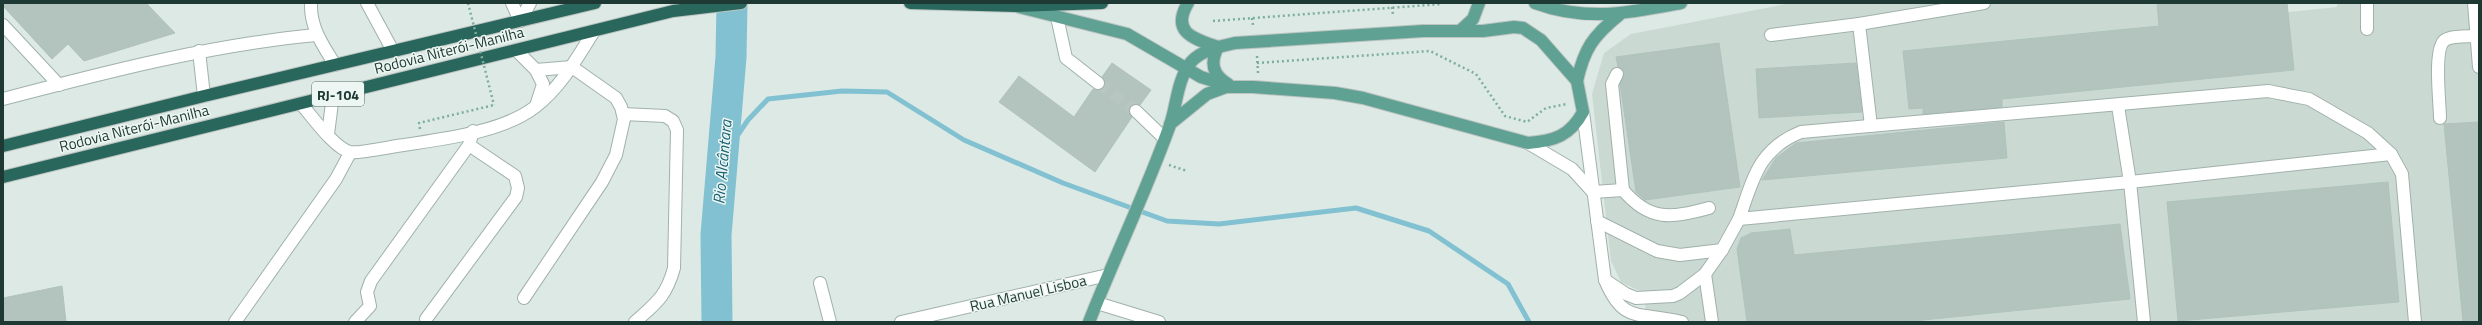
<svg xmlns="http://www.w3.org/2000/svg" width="2482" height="325" viewBox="0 0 2482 325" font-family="'Titillium Web',sans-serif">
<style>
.built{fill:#cbd9d3}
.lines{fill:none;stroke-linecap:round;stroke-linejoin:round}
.stream{stroke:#82c1d1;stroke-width:5}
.river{stroke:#82c1d1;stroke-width:31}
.building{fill:#b2c4bd;stroke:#afc3bc}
.minor-tunnel{stroke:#b7c6c1;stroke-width:12;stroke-dasharray:12 6;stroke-linecap:butt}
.minor-casing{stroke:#a0b1ab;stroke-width:14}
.major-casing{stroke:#bcc4c2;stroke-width:14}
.highway-casing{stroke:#bcc4c2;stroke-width:14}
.path{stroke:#7caea1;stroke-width:2.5;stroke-dasharray:2 3;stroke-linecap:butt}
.minor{stroke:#fff;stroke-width:12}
.major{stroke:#5fa193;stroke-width:12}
.highway{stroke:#29665c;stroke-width:12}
.path-bridge{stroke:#7caea1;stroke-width:2.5;stroke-dasharray:2 3;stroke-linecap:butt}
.labels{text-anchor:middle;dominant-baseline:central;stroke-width:3;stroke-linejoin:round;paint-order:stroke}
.shield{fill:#edf6f2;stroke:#5c726c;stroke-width:1}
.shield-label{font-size:14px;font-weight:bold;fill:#1e3933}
.street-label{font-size:15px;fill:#1e3933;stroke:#edf6f2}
.water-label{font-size:16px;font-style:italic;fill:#176175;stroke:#edf6f2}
</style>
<rect width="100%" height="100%" fill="#dde9e4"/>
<polygon class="built" points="1791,3 2157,3 2159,25 2337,7 2337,3 2479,3 2479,322 1647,322 1644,293 1621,282 1611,261 1592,94 1604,53 1631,34"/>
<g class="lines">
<polyline class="stream" points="724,155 748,120 768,99 842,91 887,92 964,140 1063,183 1167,221 1219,224 1356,208 1429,231 1508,284 1529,322"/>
<polyline class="river" points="717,322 716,235 731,57 732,3"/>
</g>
<g class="building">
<polygon points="3,3 146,3 175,33 84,61 68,44 52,59 3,6"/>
<polygon points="2157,3 2287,3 2294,70 2002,99 2002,107 1923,114 1923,108 1909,109 1903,51 2159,26"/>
<polygon points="1719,43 1740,187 1645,200 1636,192 1620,84 1624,73 1618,67 1616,57"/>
<polygon points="1112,63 1151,90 1140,105 1134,104 1130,106 1129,113 1132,117 1095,172 999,102 1019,76 1074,117 1093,89 1100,90 1104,87 1105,81 1102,77"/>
<polygon points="1856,63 1862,112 1759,118 1756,69"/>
<polygon points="2004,122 2007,158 1762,180 1776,158 1796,143"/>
<polygon points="2479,122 2479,322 2463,322 2444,124"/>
<polygon points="2388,182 2399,302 2178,321 2167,202"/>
<polygon points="2120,224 2130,299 1904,322 1747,322 1737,249 1741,238 1751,233 1790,229 1794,255"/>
<polygon points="62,286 66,322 3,322 3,298"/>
</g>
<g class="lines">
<polyline class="minor-tunnel" points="1098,83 1136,111"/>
<g class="minor-casing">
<g id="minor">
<path d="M311 3C310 28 323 45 335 65"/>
<polyline points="367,3 393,51"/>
<polyline points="512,3 520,21"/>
<polyline points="2367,3 2367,29"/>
<polyline points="2474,3 2479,67"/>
<polyline points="1057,17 1066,58 1098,83"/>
<polyline points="520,21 530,3"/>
<polyline points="3,25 59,85"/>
<polyline points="1771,35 1859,24"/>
<polyline points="516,50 536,70 543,84 536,106"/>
<polyline points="199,51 204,96"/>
<polyline points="1617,74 1612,84 1623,190"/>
<path d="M3 99C106 72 210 45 316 35"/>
<path d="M301 104C312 116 334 148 350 152 358 154 394 146 404 145 443 139 503 132 535 107 561 87 577 58 594 31"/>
<polyline points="2118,106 2130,182 2144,322"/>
<polyline points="1136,111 1164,138"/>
<path d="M1583 112 1605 280C1624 325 1638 311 1682 322"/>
<path d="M623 114 665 116 673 121 677 130 674 268C666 297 656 303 635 322"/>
<path d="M2440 118C2440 103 2433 48 2445 40 2453 35 2470 37 2479 36"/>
<polyline points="1871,126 1859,24 1984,3"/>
<polyline points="328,134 333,95"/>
<polyline points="1528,143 1572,169 1592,191"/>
<path d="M1593 192 1623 190C1650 222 1671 218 1709 208"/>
<path d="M1739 219C1753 180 1758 149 1801 132L2268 91 2309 99 2368 133 2391 154"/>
<polyline points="1597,221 1657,251 1680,255 1722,250"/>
<polyline points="1705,274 1712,322"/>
<polyline points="1605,280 1626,294 1636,298 1673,296 1680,293 1705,274 1722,250 1739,219 2130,182 2391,154 2402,174 2415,322"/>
<polyline points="820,283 830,322"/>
<polyline points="524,298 602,182 616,155 624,119 621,107 616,98 572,67 536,70"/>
<polyline points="1097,303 1159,322"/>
<polyline points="426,319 516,197 518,188 515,176 469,145"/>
<polyline points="235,322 336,179 350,153"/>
<polyline points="355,322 370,306 367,292 371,281 469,145 473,131"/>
<polyline points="901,322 1108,275"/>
</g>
</g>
<g class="major-casing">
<g id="major">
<path d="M1188 3C1170 33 1195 39 1218 47"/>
<path d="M1535 3C1587 22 1629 13 1681 3"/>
<polyline points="1019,7 1127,34 1201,77 1230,86"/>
<polyline points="1460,31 1473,19 1479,3"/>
<path d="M1218 47C1210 62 1212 75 1228 84"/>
<path d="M1577 81C1584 49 1593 36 1619 15"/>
<path d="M1089 322C1115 256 1146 192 1170 125 1177 104 1177 80 1191 62 1202 50 1221 46 1235 43L1423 31H1483L1514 27 1523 28 1541 40 1577 81 1583 112C1570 136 1554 141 1528 143L1363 98 1335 93 1253 87H1226L1207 94 1170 124"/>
</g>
</g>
<g class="highway-casing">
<g id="highway">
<polyline points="910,3 1016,6 1102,3"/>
<polyline points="3,146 204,96 595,3"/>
<polyline points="3,177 673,11 741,3"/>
</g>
</g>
<g class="path">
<polyline points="1392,7 1393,15"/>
<polyline points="1252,18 1253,25"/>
<polyline points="1213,21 1442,4"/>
<polyline points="1257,56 1258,73"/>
<polyline points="1257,63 1430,51 1476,74 1505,116 1527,122 1546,108 1567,104"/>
<polyline points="420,129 419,123 494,105"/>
<polyline points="1169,165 1187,171"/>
</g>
<use href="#minor" class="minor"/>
<use href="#major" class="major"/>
<use href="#highway" class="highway"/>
<polyline class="path-bridge" points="468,3 494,105"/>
</g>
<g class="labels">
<rect class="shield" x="312" y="82" width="52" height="24" rx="3"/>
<g class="shield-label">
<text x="338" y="94">RJ-104</text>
</g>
<g class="street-label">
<text transform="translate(449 50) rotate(-14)">Rodovia Niterói-Manilha</text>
<text transform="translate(134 128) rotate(-14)">Rodovia Niterói-Manilha</text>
<text transform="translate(1028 293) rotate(-13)">Rua Manuel Lisboa</text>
</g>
<g class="water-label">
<text transform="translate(722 162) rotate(-85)">Rio Alcântara</text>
</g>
</g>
<rect width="2482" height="325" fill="none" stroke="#1e3933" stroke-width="8"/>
</svg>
